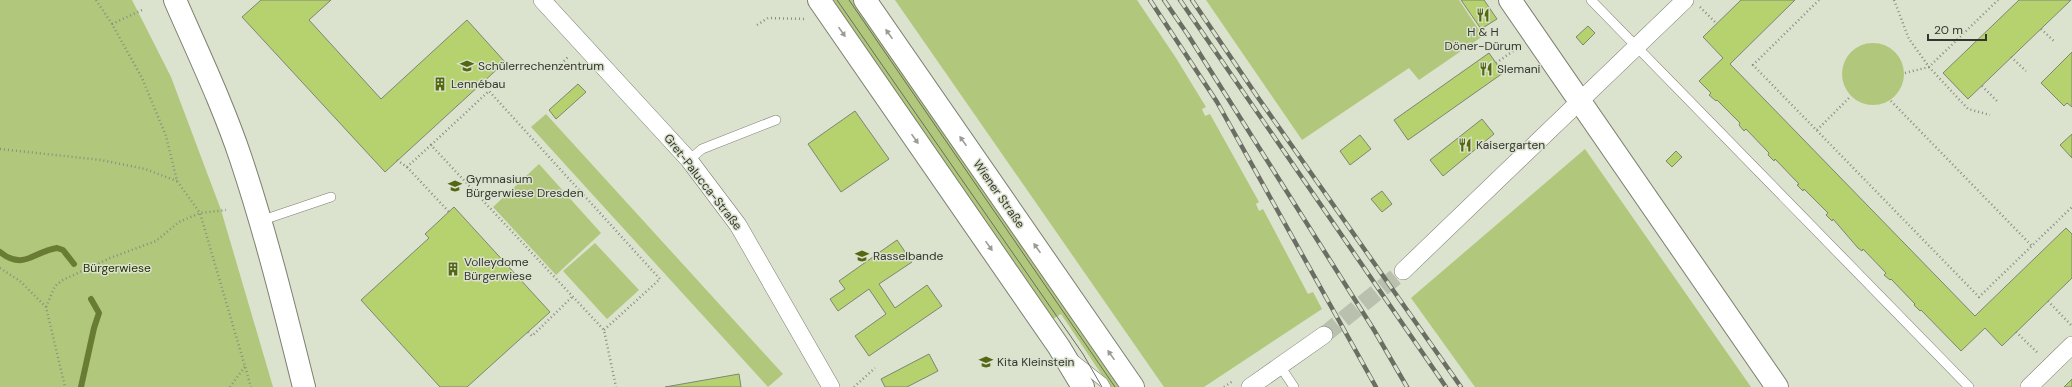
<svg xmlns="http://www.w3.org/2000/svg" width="2072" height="387" viewBox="0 0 2072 387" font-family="'DM Sans',sans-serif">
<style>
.green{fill:#b1c87c}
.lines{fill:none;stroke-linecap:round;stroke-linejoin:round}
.stream{stroke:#697c33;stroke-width:6}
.building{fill:#b6d26f;stroke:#7f8573}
.street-tunnel{stroke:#bac0ae;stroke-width:17;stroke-dasharray:17 8;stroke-linecap:butt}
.lane-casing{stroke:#7b816f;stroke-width:10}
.street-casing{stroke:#7b816f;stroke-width:18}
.secondary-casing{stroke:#7b816f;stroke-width:24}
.path{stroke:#898e80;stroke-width:2.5;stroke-dasharray:1 3;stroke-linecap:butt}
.lane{stroke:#fff;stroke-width:9}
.street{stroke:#fff;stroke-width:17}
.secondary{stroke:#fff;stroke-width:22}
.tram{stroke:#6a6e63;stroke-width:1}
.rail-casing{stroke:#6a6e63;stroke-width:4.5}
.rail{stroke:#dbe2ce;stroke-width:3;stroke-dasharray:9;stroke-linecap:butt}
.oneway{fill:#9a9b97}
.labels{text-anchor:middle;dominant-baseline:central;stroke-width:3;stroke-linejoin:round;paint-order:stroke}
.poi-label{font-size:12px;fill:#34372f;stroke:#dbe2ce;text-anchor:start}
.street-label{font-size:12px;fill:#34372f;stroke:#dbe2ce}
.park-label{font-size:12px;fill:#263006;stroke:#dbe2ce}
</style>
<rect width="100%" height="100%" fill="#dbe2ce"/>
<g class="green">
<polygon points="0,0 132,0 171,77 221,210 273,387 0,387"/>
<polygon points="832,0 855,0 1122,387 1110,387 1061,314 1053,319"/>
<polygon points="895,0 1137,0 1176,58 1206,107 1202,109 1205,116 1210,114 1259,202 1256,204 1259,211 1263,209 1308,294 1313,292 1322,309 1204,387 1164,387"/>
<polygon points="1206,0 1459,0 1483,36 1419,80 1409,68 1302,140"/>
<circle cx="1873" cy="74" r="31"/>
<polygon points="546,114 783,374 768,387 531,127"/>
<polygon points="1585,149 1751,387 1475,387 1411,298"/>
<polygon points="539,164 601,233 556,275 493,207"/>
<polygon points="595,243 639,290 607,319 563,271"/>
</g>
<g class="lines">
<g class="stream">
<path d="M0 252C24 271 32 252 57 248L63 250 74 264"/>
<polyline points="81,387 94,328 99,313 91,299"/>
</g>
</g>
<g class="building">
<polygon points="261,0 331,0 309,20 381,99 467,20 505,62 385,172 242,17"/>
<polygon points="1461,0 1484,0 1497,19 1481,29"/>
<polygon points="1741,0 1795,0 1730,64 1975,316 2066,228 2072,234 2072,278 2002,346 1985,328 1961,351 1921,310 1920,311 1914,305 1915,304 1891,279 1890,280 1884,275 1886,273 1863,249 1862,251 1858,248 1833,219 1832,221 1826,215 1828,213 1804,189 1803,191 1797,185 1799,184 1775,159 1774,161 1768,155 1769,153 1746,129 1744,131 1739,125 1740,123 1717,100 1716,101 1709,95 1711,93 1699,81 1723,58 1703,37"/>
<polygon points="2019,0 2071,0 1968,99 1943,73"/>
<polygon points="1588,26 1595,33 1583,45 1576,37"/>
<polygon points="2072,52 2072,107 2067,103 2064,106 2041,83"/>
<polygon points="1489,53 1503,73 1408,140 1394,120"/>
<polygon points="578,84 586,92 556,119 549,110"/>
<polygon points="855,111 889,159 841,192 808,144"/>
<polygon points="1482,119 1494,134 1443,176 1430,160"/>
<polygon points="2072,134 2072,158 2060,145"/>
<polygon points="1360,135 1371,149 1350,165 1340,151"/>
<polygon points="1676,151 1682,157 1672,167 1666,161"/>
<polygon points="1382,191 1392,204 1382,212 1371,199"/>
<polygon points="454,207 550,312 467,387 440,387 361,300 429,238 425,234"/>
<polygon points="897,240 912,262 879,284 895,308 927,285 942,306 869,356 855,336 886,314 869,289 838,311 830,299 845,289 839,281"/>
<polygon points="929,354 938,371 907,387 885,387 881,379"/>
<polygon points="739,374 741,387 665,387"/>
<polygon points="2072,379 2072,387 2064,387"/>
</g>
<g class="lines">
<polyline class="street-tunnel" points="1324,335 1403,271"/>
<g class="lane-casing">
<g id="lane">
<polyline points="1591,0 1969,387"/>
<polyline points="689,160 702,149 776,120"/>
<polyline points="260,221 331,197"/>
<polyline points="1075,360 1103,382 1106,387"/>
<polyline points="1280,366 1294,387"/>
</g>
</g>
<g class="street-casing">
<g id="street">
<polyline points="542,0 689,160 738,225 831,387"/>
<polyline points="1403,271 1685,0"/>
<polyline points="1250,387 1324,335"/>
<polyline points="2029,387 2072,345"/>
</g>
</g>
<g class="secondary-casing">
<g id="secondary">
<path d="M175 0C198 53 223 105 241 159 266 234 285 311 304 387"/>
<polyline points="819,0 1059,347 1083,387"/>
<polyline points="865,0 1133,387"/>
<polyline points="1510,0 1777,387"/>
</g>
</g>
<g class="path">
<polyline points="96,0 112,24 142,78 166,136 177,181 200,213 251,387"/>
<polyline points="1819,0 1753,65 1979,297 2072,207"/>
<polyline points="1894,0 1909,39 1929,67 1968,109 1990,115"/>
<polyline points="2070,0 2072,2"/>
<polyline points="1700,7 1717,24"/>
<polyline points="112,24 142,10"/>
<polyline points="757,25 768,18 806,19"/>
<polyline points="2041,29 2054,41"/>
<polyline points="2011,57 2026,71"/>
<polyline points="1496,63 1519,47"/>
<polyline points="561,64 569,56"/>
<polyline points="1905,73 1929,67 1998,0"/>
<polyline points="1982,86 1997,101"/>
<polyline points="1891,101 2032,246"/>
<polyline points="1817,130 1850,97"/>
<polyline points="431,145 489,91 660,279 604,330"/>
<polyline points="0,149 101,160 145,169 177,181"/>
<polyline points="397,160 407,167 431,145 604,330 616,387"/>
<polyline points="407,167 449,212"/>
<polyline points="0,268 20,281 46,307 65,387"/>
<polyline points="2048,301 2072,326"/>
<polyline points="46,307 55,286 63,280 110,258 156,241 179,222 200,213 226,210"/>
<polyline points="528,332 532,336 572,297"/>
<polyline points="2016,332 2039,354"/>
<polyline points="230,387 246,365"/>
<polyline points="854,387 875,368"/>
<polyline points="1224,387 1233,381"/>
</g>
<use href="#lane" class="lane"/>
<use href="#street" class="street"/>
<use href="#secondary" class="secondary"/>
<g class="tram">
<polyline points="837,0 1083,354 1102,387"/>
<polyline points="849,0 1115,387"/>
</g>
<g class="rail-casing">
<g id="rail">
<polyline points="1150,0 1217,102 1376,387"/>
<polyline points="1164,0 1188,35 1374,330 1407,387"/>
<polyline points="1180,0 1446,387"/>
<polyline points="1192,0 1259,99 1461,387"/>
</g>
</g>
<use href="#rail" class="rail"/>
</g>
<defs><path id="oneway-solid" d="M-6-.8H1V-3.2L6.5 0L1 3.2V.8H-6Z"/></defs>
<g class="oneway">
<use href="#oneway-solid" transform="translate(842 32) rotate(55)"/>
<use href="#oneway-solid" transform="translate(889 34) rotate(-125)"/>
<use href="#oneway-solid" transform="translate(915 139) rotate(55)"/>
<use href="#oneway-solid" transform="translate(963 141) rotate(-125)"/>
<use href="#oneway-solid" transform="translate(989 246) rotate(55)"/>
<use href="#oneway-solid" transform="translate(1037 248) rotate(-125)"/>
<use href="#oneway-solid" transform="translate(1111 355) rotate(-125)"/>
</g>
<defs>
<g id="restaurant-bare" transform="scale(1.08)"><path d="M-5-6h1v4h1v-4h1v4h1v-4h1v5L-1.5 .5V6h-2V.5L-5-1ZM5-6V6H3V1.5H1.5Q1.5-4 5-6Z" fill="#546713" stroke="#dbe2ce" stroke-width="2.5" paint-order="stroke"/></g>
<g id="school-bare" transform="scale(1.08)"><path d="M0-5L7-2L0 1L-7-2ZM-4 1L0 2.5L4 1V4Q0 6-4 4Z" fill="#546713" stroke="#dbe2ce" stroke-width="2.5" paint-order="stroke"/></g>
<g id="building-bare" transform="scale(1.08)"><path d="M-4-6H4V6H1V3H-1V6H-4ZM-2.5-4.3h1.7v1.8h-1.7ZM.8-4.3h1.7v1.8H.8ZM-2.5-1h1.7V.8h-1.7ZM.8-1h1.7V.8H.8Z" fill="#546713" stroke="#dbe2ce" stroke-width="2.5" paint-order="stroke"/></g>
</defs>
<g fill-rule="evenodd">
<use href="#restaurant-bare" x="1483" y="15"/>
<use href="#school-bare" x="467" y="66"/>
<use href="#restaurant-bare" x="1486" y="69"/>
<use href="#building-bare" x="440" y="84"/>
<use href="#restaurant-bare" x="1465" y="145"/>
<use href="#school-bare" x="455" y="186"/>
<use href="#school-bare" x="862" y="256"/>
<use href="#building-bare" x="453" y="269"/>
<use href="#school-bare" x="986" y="362"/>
</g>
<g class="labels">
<g class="poi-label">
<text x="1483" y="32" text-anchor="middle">H &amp; H<tspan x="1483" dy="14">Döner-Dürum</tspan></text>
<text x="478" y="66">Schülerrechenzentrum</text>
<text x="1497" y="69">Slemani</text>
<text x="451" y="84">Lennébau</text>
<text x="1476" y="145">Kaisergarten</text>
<text x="466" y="179">Gymnasium<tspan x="466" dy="14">Bürgerwiese Dresden</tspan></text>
<text x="873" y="256">Rasselbande</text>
<text x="464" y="262">Volleydome<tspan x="464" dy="14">Bürgerwiese</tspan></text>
<text x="997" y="362">Kita Kleinstein</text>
</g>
<g class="street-label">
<text transform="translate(703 182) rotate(52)">Gret-Palucca-Straße</text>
<text transform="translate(999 194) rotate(55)">Wiener Straße</text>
</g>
<g class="park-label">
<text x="117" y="268">Bürgerwiese</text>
</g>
</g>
<path d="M1928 34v6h58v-6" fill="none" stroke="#34372f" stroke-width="2"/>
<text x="1934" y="34" font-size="12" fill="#34372f" stroke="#dbe2ce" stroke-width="3" paint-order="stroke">20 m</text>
</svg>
